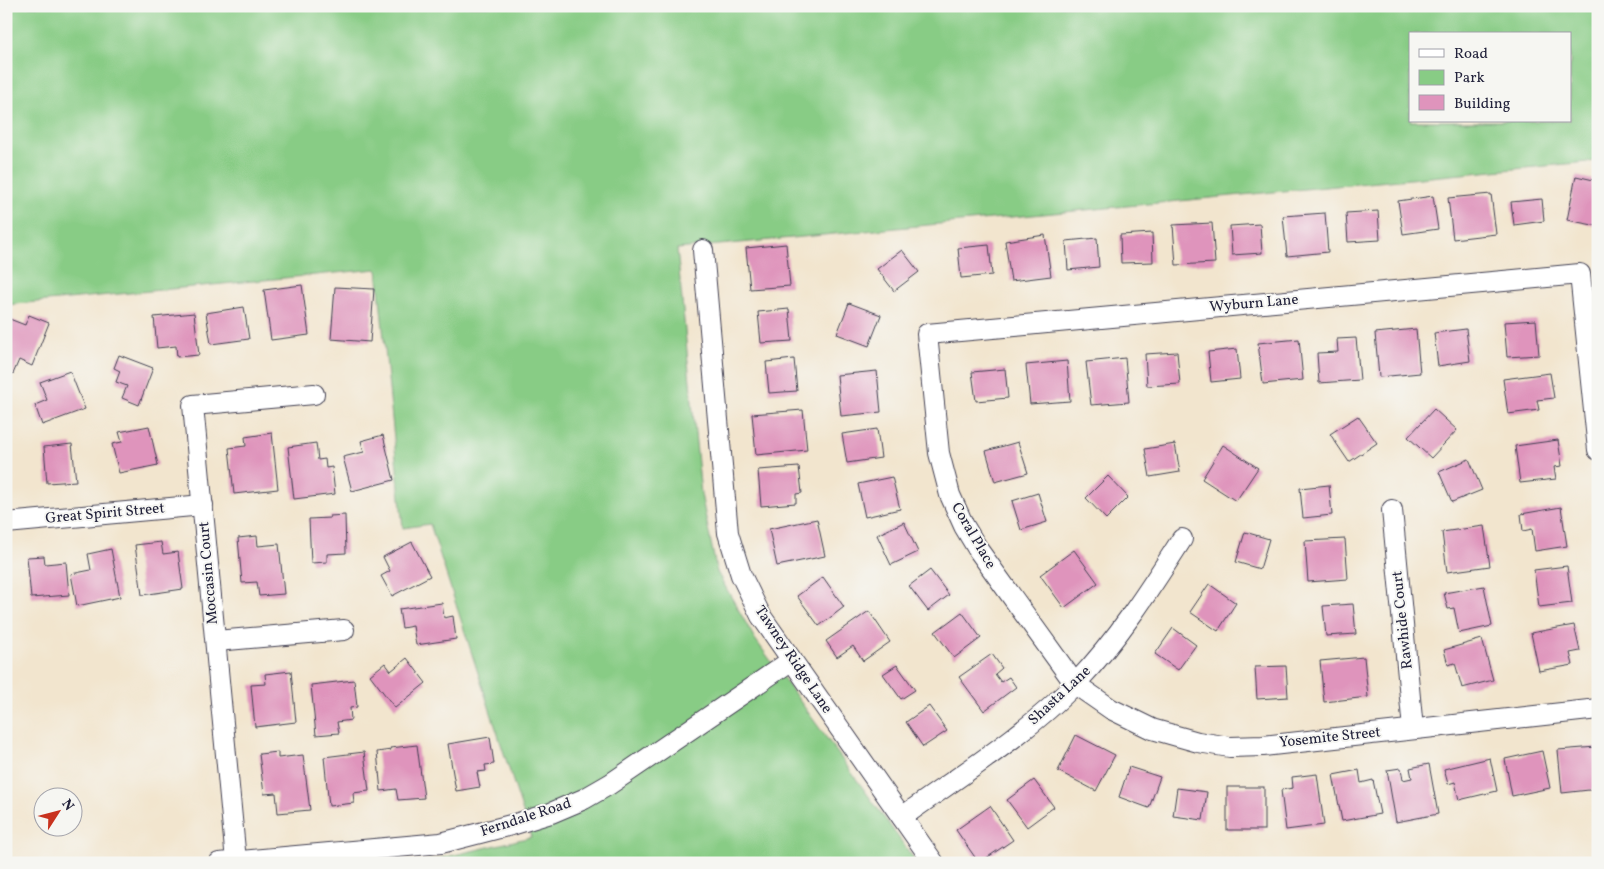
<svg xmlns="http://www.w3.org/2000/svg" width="1604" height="869" viewBox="0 0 1604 869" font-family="Vollkorn,serif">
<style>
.green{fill:#88cc85;stroke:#557760;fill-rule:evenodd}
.building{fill:#df94bc}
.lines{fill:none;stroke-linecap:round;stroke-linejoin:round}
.street-casing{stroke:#413f51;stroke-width:22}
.street{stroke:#fff;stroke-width:20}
.labels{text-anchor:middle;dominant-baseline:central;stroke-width:4;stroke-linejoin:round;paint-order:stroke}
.street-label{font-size:15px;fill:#22223b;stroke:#f6f6f2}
</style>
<rect width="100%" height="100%" fill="#f6f6f2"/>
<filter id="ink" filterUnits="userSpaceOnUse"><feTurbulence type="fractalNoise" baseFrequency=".02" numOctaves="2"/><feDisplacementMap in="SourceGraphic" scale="10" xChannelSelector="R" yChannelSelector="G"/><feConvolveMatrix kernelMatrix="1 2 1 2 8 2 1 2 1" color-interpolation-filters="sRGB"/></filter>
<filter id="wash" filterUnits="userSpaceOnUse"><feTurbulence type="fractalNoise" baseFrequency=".0096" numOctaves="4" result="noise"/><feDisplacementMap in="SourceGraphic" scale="20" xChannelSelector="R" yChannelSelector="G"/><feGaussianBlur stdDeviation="1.12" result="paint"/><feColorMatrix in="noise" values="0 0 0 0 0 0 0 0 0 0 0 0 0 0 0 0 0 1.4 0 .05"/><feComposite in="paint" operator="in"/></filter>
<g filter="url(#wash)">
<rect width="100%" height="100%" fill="#f2e5ce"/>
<path class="green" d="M6 6H1598V161L677 249 701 494 717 572 755 639 917 863H429V861L531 837 430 524 403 528 377 269 6 305ZM1410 34H1570V121H1410Z"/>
<g id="blocks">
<g class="building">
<polygon points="1576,176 1598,181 1598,226 1567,220"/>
<polygon points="1491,194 1496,234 1453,239 1448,198"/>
<polygon points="1433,196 1438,229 1403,234 1398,201"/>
<polygon points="1542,199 1544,221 1514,225 1511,202"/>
<polygon points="1378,211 1380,240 1348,242 1346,213"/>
<polygon points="1325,213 1328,252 1287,256 1283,216"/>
<polygon points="1212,223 1215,263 1176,265 1173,225"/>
<polygon points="1260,224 1262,253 1232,255 1230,226"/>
<polygon points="1152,233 1153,262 1121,263 1120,235"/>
<polygon points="1045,235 1051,276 1011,281 1005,241"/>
<polygon points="1097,238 1099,267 1068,270 1066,241"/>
<polygon points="786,244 790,286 750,289 746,248"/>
<polygon points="989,245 992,275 961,278 958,248"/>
<polygon points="902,250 919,272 894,291 877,269"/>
<polygon points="302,285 309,335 271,340 264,290"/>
<polygon points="335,287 374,289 370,342 331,339"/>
<polygon points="849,303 881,315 869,346 837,334"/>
<polygon points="244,307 249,339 211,344 206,313"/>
<polygon points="789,309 792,341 761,343 758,312"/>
<polygon points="194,313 199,355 177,357 176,346 157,348 154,317"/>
<polygon points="29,315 49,323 32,366 19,360 13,374 6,371 6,321 7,318 25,325"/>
<polygon points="1536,320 1539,355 1507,357 1504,322"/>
<polygon points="1416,329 1420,373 1379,377 1375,333"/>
<polygon points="1466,329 1470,361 1438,366 1434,333"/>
<polygon points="1356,338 1360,380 1319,383 1317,353 1338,352 1337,339"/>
<polygon points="1299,339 1303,380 1263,384 1258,343"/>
<polygon points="1237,349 1240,379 1211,382 1208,352"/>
<polygon points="1177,352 1180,384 1147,386 1145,354"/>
<polygon points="119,355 153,368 139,405 122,398 127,386 116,382 120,371 114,368"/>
<polygon points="1125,358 1129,402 1091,405 1086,362"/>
<polygon points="794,359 797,391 769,393 766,362"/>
<polygon points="1067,361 1070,401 1030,404 1026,365"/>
<polygon points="1005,369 1008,398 976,401 972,372"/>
<polygon points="70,371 85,409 42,425 35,405 47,400 40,382"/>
<polygon points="877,371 881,412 841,416 837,375"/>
<polygon points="1550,373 1554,398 1537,400 1539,410 1508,414 1503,379"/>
<polygon points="1434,409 1457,430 1431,458 1408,437"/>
<polygon points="803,410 807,450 756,455 752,414"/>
<polygon points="1358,416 1377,443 1349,462 1330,434"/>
<polygon points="149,426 158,465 119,473 112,444 122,442 119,432"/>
<polygon points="877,429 881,458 847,463 842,434"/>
<polygon points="272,433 278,489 234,494 229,448 246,446 245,437"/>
<polygon points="383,435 394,480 352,491 343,457 364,452 361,441"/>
<polygon points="1558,440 1562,466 1554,467 1556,479 1520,483 1515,446"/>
<polygon points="1018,442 1028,473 995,482 986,451"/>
<polygon points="316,443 318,460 325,459 326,468 332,467 335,494 294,499 288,447"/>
<polygon points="72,444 76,481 47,483 44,447"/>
<polygon points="1175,444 1180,472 1150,477 1145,449"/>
<polygon points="1223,445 1258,468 1236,501 1202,479"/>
<polygon points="1469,459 1482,490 1452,502 1439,472"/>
<polygon points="799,467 802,493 796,494 796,503 761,506 758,470"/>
<polygon points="1108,476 1128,497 1106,519 1086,498"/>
<polygon points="892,477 900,509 865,517 858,484"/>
<polygon points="1329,485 1332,515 1303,518 1300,488"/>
<polygon points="1038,493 1047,522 1021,530 1012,501"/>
<polygon points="1561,507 1567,546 1535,551 1532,529 1523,531 1521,514"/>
<polygon points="345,515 346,553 327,554 327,562 311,563 309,519 330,518 330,516"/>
<polygon points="817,519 825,556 777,566 769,529"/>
<polygon points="904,522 918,552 891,565 877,535"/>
<polygon points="1484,526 1490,566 1447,572 1442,532"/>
<polygon points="1245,532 1269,539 1260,569 1236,562"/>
<polygon points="257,536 258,546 279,544 284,594 259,596 257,582 242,583 238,538"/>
<polygon points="1345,539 1348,579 1308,582 1305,541"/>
<polygon points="161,542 163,554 178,552 183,589 142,595 135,545"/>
<polygon points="412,542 430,576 392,596 381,576 390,571 383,557"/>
<polygon points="111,549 120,597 77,606 71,574 91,570 88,554"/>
<polygon points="1074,550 1098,583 1064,608 1040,575"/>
<polygon points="44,556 45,564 66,562 69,595 31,598 27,557"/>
<polygon points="1567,566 1572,603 1539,607 1534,570"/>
<polygon points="930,570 949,595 928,611 909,586"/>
<polygon points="823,577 844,607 819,626 797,596"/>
<polygon points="1209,584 1236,603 1218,631 1190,612"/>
<polygon points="1484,586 1492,626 1459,633 1454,608 1448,609 1444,593"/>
<polygon points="442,603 444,618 453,616 456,639 416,645 413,626 402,628 399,609"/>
<polygon points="1353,604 1356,634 1326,636 1323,606"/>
<polygon points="869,611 890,642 863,661 853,646 837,657 826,641"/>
<polygon points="962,612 981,638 954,658 935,632"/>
<polygon points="1574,625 1580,651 1570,653 1573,665 1539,671 1531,633"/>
<polygon points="1173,628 1196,645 1178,670 1155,654"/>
<polygon points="1482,639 1493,680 1462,688 1455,663 1448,665 1444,650"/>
<polygon points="992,654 1002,668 995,674 1001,682 1009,677 1016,687 984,711 959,677"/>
<polygon points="1364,657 1368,697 1324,702 1320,661"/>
<polygon points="407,658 426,683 395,708 370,675 385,663 391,671"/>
<polygon points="897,665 915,690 901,699 883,674"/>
<polygon points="1286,666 1288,697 1257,699 1255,667"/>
<polygon points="291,671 296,722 255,727 251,685 266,684 265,674"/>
<polygon points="354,680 357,707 350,708 351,720 337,722 339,733 316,735 311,685"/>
<polygon points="929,706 947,731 923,747 906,722"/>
<polygon points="1076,735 1115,755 1096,791 1058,771"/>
<polygon points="490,737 494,764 485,765 486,771 477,772 480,787 456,791 448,744"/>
<polygon points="417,745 424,798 398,800 396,789 381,791 377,752 391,750 390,748"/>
<polygon points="1596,747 1598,789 1562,793 1558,750"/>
<polygon points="1542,751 1550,788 1512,796 1505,759"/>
<polygon points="278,752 278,758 303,755 310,810 278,813 276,793 264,794 259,754"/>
<polygon points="364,752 369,791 353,793 354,803 329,806 324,757"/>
<polygon points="1490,758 1497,791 1459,800 1455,782 1448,784 1444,769"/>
<polygon points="1429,764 1438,814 1396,822 1387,770 1401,768 1403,780 1412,778 1410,768"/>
<polygon points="1129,767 1160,777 1149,808 1119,797"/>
<polygon points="1359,770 1361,783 1373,780 1380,814 1342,821 1333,775"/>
<polygon points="1317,774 1324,825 1286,830 1281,790 1293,788 1292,777"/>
<polygon points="1034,780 1054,807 1027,827 1007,800"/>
<rect x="1227" y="787" width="37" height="43"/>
<polygon points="1177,788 1207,792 1203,820 1173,816"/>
<polygon points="990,806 1013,840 979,863 956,830"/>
</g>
</g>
</g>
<g filter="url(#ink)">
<use href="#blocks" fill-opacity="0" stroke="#413f51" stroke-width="1"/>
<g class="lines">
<g class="street-casing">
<g id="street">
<polyline points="703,250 728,533 741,575 761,616 934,863"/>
<polyline points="1598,450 1580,274 927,334 939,453 950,495 964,526 979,551 1075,684 1111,709 1152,729 1198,742 1230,747 1263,746 1598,709"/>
<polyline points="1392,510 1413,729"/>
<polyline points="6,523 203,505"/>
<polyline points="216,641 344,630"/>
<path d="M902 817C959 776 1028 733 1076 683 1118 639 1150 589 1182 539"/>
<polyline points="236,861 193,405 314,394"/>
<polyline points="219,863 441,843 515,824 551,813 584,799 610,784 792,660"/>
</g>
</g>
<use href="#street" class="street"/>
</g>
</g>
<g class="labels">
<g class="street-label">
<text transform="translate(1254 304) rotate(-5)">Wyburn Lane</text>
<text transform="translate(105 514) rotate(-5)">Great Spirit Street</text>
<text transform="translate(973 536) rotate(60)">Coral Place</text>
<text transform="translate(209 573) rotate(-95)">Moccasin Court</text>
<text transform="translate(1403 620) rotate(-96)">Rawhide Court</text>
<text transform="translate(793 660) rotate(56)">Tawney Ridge Lane</text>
<text transform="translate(1060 696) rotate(-43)">Shasta Lane</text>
<text transform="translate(1330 738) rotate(-6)">Yosemite Street</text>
<text transform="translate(526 818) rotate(-18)">Ferndale Road</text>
</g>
</g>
<rect width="1604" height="869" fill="none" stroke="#f6f6f2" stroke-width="25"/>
<rect x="1409" y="32" width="162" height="90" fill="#f6f6f2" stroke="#a1a1a9"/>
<rect x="1419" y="49" width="25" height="8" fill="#ffffff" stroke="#a1a1a9"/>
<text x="1454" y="58" font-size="15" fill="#22223b">Road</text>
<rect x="1419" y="70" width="25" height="15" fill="#88cc85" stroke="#a1a1a9"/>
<text x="1454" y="82" font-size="15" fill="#22223b">Park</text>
<rect x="1419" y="95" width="25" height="15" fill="#df94bc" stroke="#a1a1a9"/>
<text x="1454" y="108" font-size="15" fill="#22223b">Building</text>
<g transform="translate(58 812) rotate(54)"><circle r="24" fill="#f6f6f2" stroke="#a1a1a9"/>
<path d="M0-4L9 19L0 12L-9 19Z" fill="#c8321e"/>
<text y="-8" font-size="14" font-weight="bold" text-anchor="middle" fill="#22223b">N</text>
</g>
</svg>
